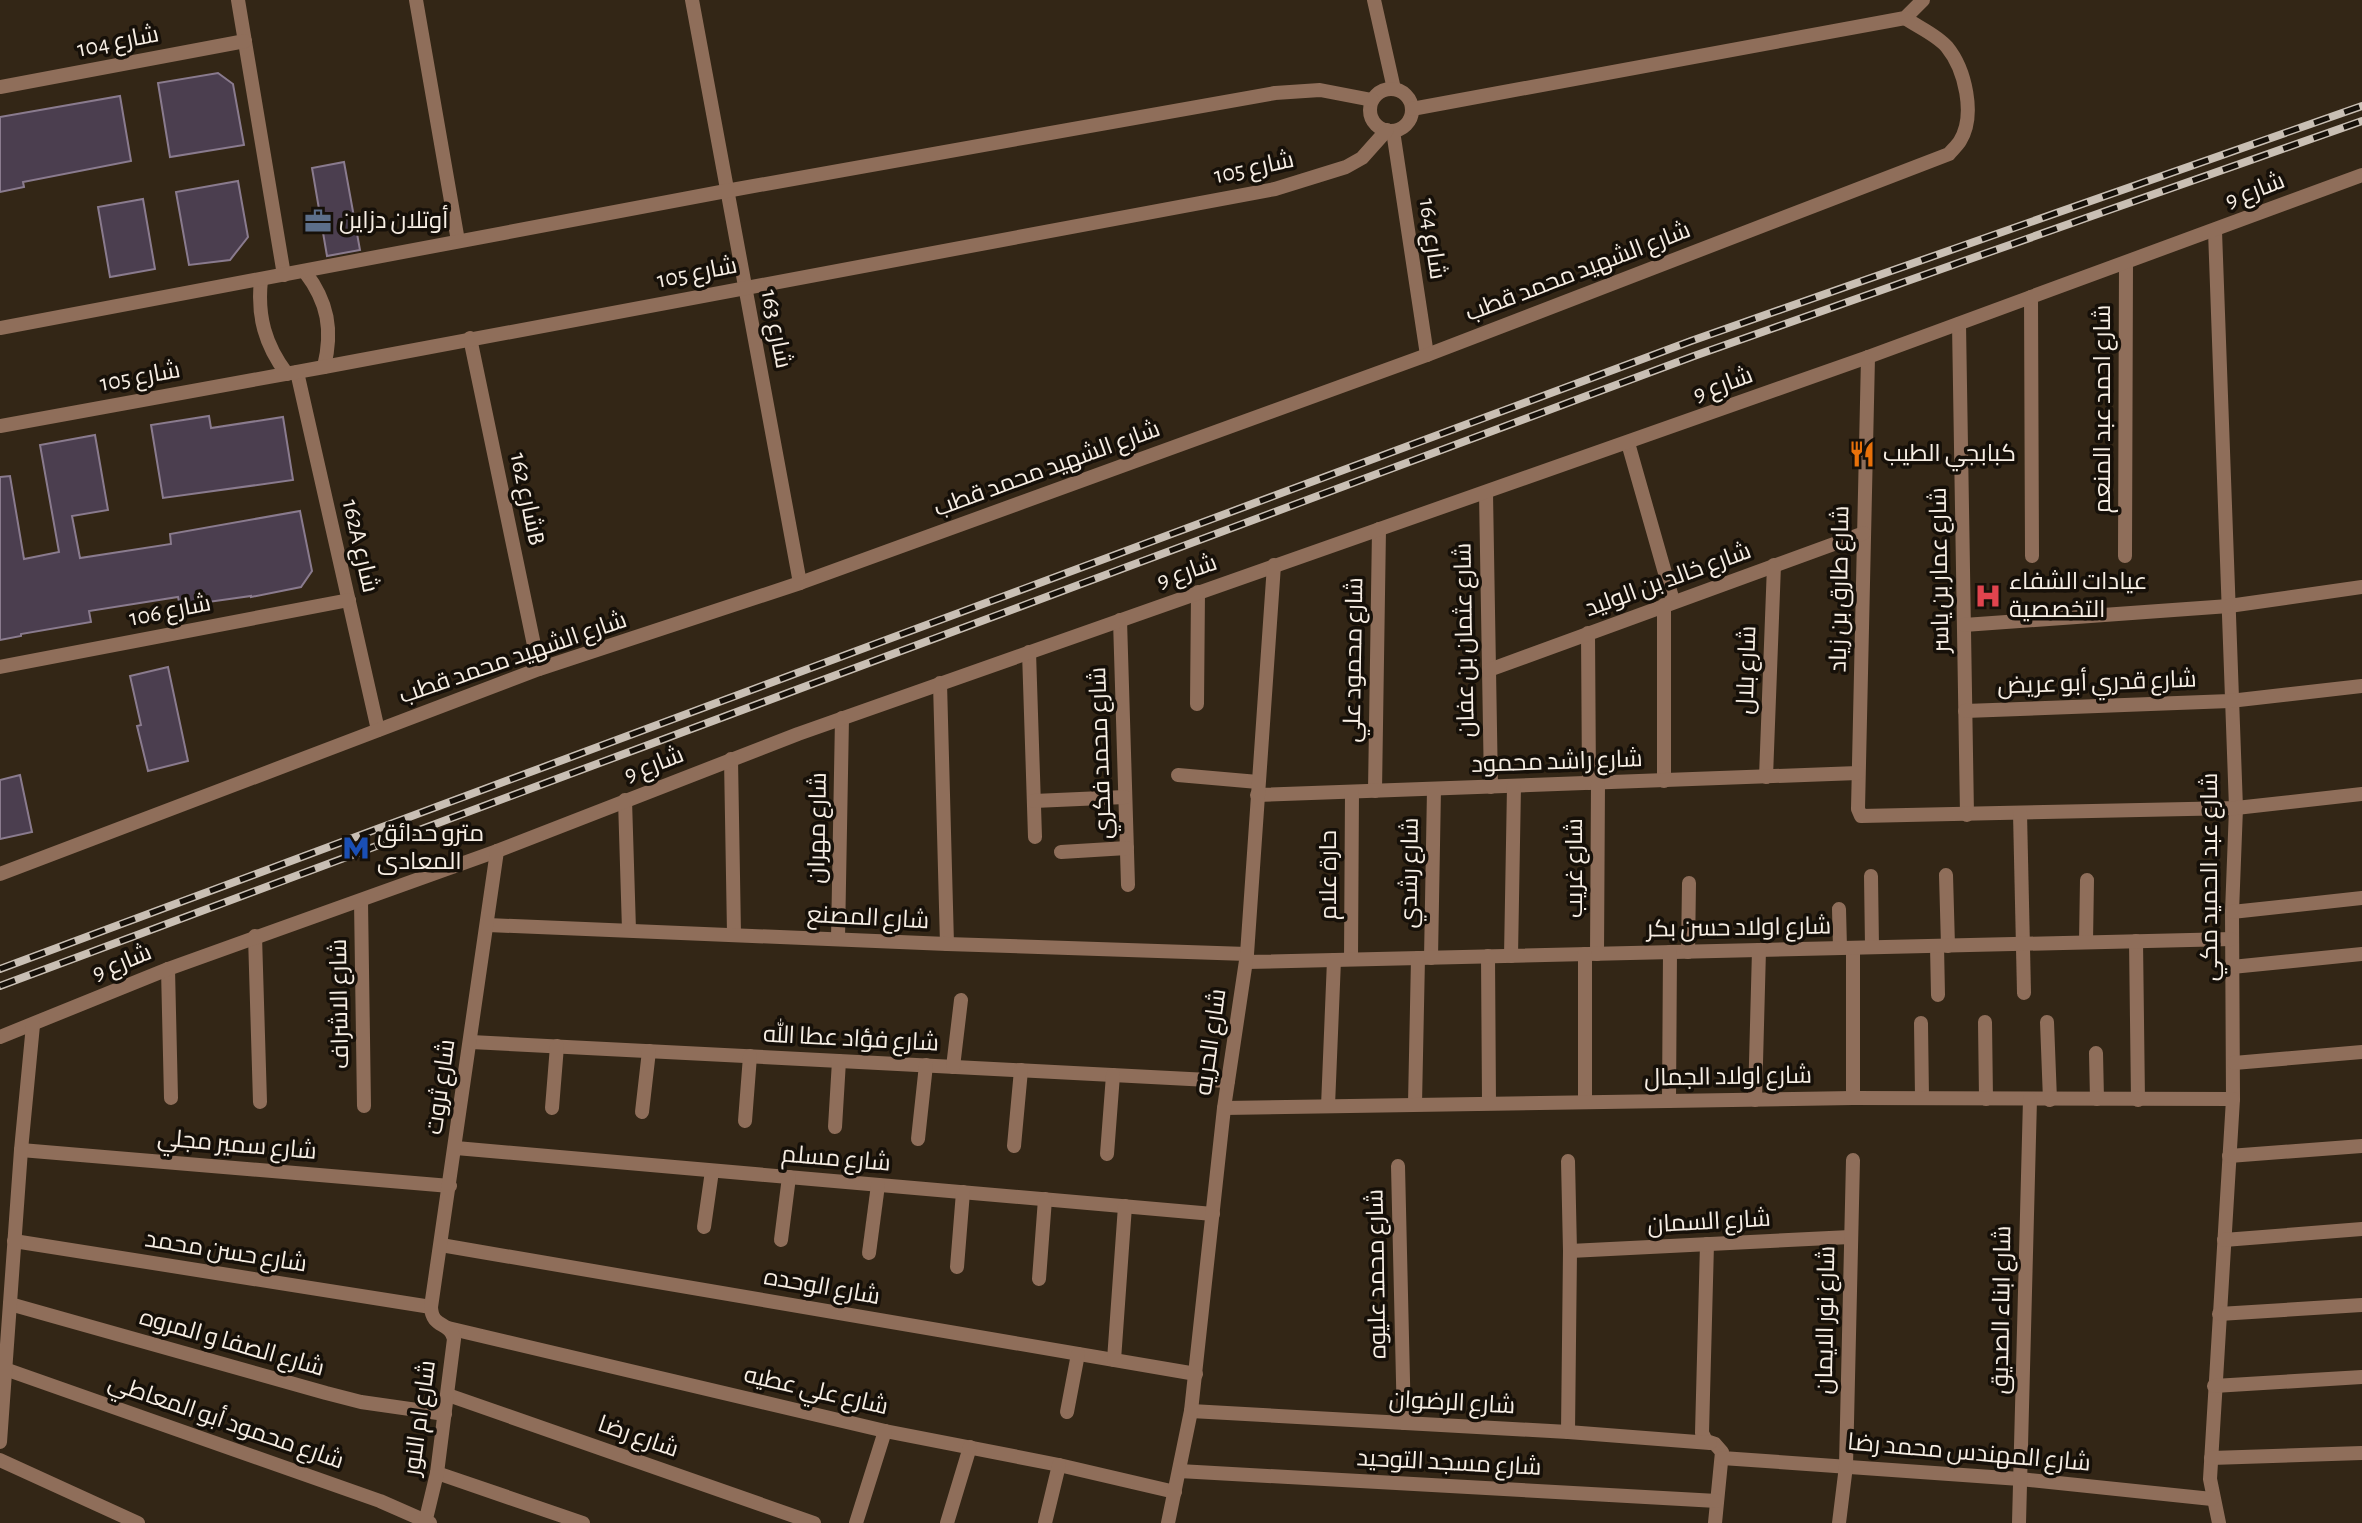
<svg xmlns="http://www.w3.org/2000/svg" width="2362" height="1523" viewBox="0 0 2362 1523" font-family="'Alegreya Sans',Cairo,sans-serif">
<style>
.building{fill:#4b3e4f;stroke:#8a7b8e;stroke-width:2}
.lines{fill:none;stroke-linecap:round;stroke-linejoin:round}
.minor{stroke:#8f6e5a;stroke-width:14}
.rail-casing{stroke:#c9bfb4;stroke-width:8}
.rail{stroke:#161009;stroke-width:5;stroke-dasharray:16;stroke-linecap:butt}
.labels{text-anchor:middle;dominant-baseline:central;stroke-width:7;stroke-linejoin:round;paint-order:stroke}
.street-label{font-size:24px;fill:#f7eee4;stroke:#161009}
.poi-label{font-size:24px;fill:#f7eee4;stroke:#161009;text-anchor:start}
</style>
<rect width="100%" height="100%" fill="#332616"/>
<g class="building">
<polygon points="218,73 233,84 244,145 170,157 158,83"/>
<polygon points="120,96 131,161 23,182 24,187 0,192 0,117"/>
<polygon points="344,162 360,250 327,256 312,168"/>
<polygon points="238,181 248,237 230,260 189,265 176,192"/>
<polygon points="143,199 155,269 110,277 98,207"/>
<polygon points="209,416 211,428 283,417 293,480 163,498 151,425"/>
<polygon points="95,435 108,510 72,516 80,558 171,544 170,534 300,511 312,571 301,587 251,597 251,596 180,606 178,597 89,611 91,622 21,634 21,636 0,640 0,477 10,476 24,559 59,552 40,445"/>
<polygon points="168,667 188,761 148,771 137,726 141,725 130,676"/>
<polygon points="20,775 32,832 0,839 0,780"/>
</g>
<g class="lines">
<g class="minor">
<polyline points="238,0 284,275"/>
<polyline points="416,0 458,241"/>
<polyline points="692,0 800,583"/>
<polyline points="1374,0 1394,89"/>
<polyline points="0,87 245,41"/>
<circle cx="1391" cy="110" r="21"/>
<polyline points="1412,109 1905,18 1923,0"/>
<polyline points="1393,131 1427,355"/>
<polyline points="2215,231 2236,808 2232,912 2233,1099 2210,1479 2219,1523"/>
<path d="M305 272C328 302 333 330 324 367"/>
<path d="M261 280C257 316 265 345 287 374"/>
<polyline points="2031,297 2032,556"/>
<polyline points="1959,324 1967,815"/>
<polyline points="0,328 726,191 1275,93 1320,90 1372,100"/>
<polyline points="470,338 539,669"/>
<polyline points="1868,357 1858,809 1861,816 2236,808 2362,794"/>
<polyline points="297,372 378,730"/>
<polyline points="0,426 324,367 1275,189 1346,167 1362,158 1387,130"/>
<polyline points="1628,443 1673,601"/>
<polyline points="1486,493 1491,787"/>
<polyline points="2125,556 2126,263"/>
<polyline points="1120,620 1128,885"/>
<polyline points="1964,625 2229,606 2362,587"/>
<polyline points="1588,633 1589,783"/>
<polyline points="1029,652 1035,837"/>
<polyline points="0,667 349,600"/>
<polyline points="1489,670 1864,533"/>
<polyline points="940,683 947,944"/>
<polyline points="1197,704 1198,592"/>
<polyline points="1965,711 2230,701 2362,686"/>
<polyline points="731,759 734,934"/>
<polyline points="1178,775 1258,782"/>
<polyline points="1766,777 1774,565"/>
<polyline points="1664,781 1664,605"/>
<polyline points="1375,791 1379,529"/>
<polyline points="1257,795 1858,773"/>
<polyline points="625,800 629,930"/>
<polyline points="1034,801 1125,797"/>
<polyline points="2020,813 2024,993"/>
<polyline points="1061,852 1127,848"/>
<path d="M0 874 539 669 800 583 1427 355 1949 154C1952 150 1957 146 1960 141 1976 115 1965 69 1947 47 1937 35 1918 27 1905 18"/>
<polyline points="1946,875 1948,946"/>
<polyline points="1871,876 1872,947"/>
<polyline points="361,901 364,1106"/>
<polyline points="1839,909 1840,948"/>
<polyline points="2232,912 2362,898"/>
<polyline points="488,925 947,944 1247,954"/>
<polyline points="255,936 260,1102"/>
<polyline points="838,939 842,718"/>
<polyline points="2136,941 2138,1100"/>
<polyline points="2086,942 2087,880"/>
<polyline points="1937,946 1938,995"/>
<polyline points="1853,948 1853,1098"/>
<polyline points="1688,952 1689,883"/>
<polyline points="1597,954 1598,783"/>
<polyline points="1488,956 1489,1103"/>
<polyline points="1511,956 1514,786"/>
<polyline points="1431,958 1434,789"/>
<polyline points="1351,959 1352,792"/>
<polyline points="1246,962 2232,939"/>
<polyline points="2232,967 2362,954"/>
<polyline points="168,969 171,1098"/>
<polyline points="1985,1022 1986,1099"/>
<polyline points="2047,1022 2050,1100"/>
<polyline points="1921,1023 1922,1098"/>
<polyline points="0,1037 168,969 497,851 798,734 1868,357 2362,175"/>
<polyline points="471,1042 1228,1081"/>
<polyline points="2096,1053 2097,1099"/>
<polyline points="2234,1063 2362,1052"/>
<polyline points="953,1067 961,1000"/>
<polyline points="1755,1100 1759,950"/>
<polyline points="1669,1101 1670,952"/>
<polyline points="1585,1102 1585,954"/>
<polyline points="1415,1104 1418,958"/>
<polyline points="1328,1106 1334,960"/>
<polyline points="552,1108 557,1046"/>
<polyline points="1224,1108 1853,1098 2233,1099"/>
<polyline points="642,1112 649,1051"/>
<polyline points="745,1121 750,1056"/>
<polyline points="835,1127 839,1061"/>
<polyline points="918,1139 926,1065"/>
<polyline points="1014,1146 1021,1070"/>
<polyline points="456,1148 1213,1214"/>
<polyline points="21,1150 450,1186"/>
<polyline points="1107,1154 1113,1075"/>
<polyline points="2229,1156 2362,1146"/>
<polyline points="1398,1166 1404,1423"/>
<polyline points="704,1227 712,1171"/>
<polyline points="781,1240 789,1177"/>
<polyline points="2224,1240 2362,1229"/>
<polyline points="14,1241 431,1307"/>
<polyline points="1707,1244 1702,1433 1706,1441 1715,1444 1722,1452 1715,1523"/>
<polyline points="441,1245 1196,1374"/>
<polyline points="1570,1251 1850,1237"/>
<polyline points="869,1253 878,1185"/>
<polyline points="957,1267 963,1192"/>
<polyline points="1039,1279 1045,1199"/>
<polyline points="10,1304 326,1393 361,1402 445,1414"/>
<polyline points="2219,1314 2362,1305"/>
<polyline points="448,1328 885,1431 1059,1465 1175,1492"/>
<polyline points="1114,1360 1125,1206"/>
<polyline points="5,1369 380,1501 430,1523"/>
<polyline points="2214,1386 2362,1377"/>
<polyline points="448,1395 814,1523"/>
<polyline points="1191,1411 1568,1432 1710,1443"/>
<polyline points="1067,1412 1078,1354"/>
<polyline points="1568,1432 1570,1251 1568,1161"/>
<polyline points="0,1442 21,1150 33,1025"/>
<polyline points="1722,1458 2020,1479 2212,1499"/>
<polyline points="2211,1458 2362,1453"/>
<polyline points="0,1460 138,1523"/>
<polyline points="1179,1471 1717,1501"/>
<polyline points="437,1473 583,1523"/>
<path d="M425 1523 437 1473 454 1339C450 1321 432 1329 431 1307L497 851"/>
<polyline points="856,1523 885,1431"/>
<polyline points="947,1523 970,1447"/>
<polyline points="1045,1523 1059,1465"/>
<polyline points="1168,1523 1191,1411 1224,1108 1247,954 1274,565"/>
<polyline points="1839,1523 1846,1466 1853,1160"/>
<polyline points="2019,1523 2030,1099"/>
</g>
<g class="rail-casing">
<g id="rail">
<polyline points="0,969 1691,341 2362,106"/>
<polyline points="0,986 1694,356 2362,121"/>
</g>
</g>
<use href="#rail" class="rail"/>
</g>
<defs>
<g id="office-bare" transform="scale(2.1)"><path d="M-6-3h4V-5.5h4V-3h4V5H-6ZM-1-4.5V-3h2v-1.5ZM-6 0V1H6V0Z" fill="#5c6f8a" stroke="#161009" stroke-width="2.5" paint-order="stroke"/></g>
<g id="restaurant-bare" transform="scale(2.1)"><path d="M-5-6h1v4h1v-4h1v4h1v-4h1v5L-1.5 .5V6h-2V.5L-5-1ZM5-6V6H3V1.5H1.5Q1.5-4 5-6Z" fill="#e8710a" stroke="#161009" stroke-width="2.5" paint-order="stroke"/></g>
<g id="hospital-bare" transform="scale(2.1)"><path d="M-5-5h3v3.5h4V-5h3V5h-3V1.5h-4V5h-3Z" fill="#e0444e" stroke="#161009" stroke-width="2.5" paint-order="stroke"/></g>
<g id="metro-bare" transform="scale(2.1)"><path d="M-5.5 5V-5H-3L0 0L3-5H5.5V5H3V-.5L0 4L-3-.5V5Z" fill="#1a4fb4" stroke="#161009" stroke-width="2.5" paint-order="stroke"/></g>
</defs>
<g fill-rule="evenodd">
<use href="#office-bare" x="318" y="221"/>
<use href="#restaurant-bare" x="1862" y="454"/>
<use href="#hospital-bare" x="1988" y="596"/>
<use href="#metro-bare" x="356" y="848"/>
</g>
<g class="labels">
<g class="street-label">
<text transform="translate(118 42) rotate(-11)">شارع 104</text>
<text transform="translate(1254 168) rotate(-12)">شارع 105</text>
<text transform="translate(2255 191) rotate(-21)">شارع 9</text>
<text transform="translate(1432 239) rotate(82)">شارع 164</text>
<text transform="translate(1578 272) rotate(-21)">شارع الشهيد محمد قطب</text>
<text transform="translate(697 273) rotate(-11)">شارع 105</text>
<text transform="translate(776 329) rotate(79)">شارع 163</text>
<text transform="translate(140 377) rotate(-10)">شارع 105</text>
<text transform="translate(1723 385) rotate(-20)">شارع 9</text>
<text transform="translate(2103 409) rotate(-90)">شارع احمد عبد المنعم</text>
<text transform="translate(1047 469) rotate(-20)">شارع الشهيد محمد قطب</text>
<text transform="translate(527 499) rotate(78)">شارع 162B</text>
<text transform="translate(360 546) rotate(77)">162A شارع</text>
<text transform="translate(1940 570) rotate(-91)">شارع عمار بن ياسر</text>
<text transform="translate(1187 572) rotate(-19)">شارع 9</text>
<text transform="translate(1668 580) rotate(-20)">شارع خالد بن الوليد</text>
<text transform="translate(1840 589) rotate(-89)">شارع طارق بن زياد</text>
<text transform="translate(170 611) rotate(-11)">شارع 106</text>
<text transform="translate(1465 640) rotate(-91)">شارع عثمان بن عفان</text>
<text transform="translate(513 658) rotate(-19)">شارع الشهيد محمد قطب</text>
<text transform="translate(1354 660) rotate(-89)">شارع محمود علي</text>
<text transform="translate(1747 670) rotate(-88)">شارع بلال</text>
<text transform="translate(2097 683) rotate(-2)">شارع قدري أبو عريض</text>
<text transform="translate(1101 753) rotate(-92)">شارع محمد فكري</text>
<text transform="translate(1557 762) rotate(-2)">شارع راشد محمود</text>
<text transform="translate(654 765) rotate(-21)">شارع 9</text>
<text transform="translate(818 828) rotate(-89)">شارع مهران</text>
<text transform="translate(1575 868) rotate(-90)">شارع غريب</text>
<text transform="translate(1410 873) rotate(-89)">شارع رشدي</text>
<text transform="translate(1329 875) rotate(-90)">حارة علام</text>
<text transform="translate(2210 877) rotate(-90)">شارع عبد الحميد مكي</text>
<text transform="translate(868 918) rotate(3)">شارع المصنع</text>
<text transform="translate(1739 928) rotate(-1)">شارع اولاد حسن بكر</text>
<text transform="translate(122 963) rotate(-22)">شارع 9</text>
<text transform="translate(340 1004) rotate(-91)">شارع الاشراف</text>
<text transform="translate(851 1039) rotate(3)">شارع فؤاد عطا الله</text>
<text transform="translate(1211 1042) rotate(-82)">شارع الحريه</text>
<text transform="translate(1728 1077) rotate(-1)">شارع اولاد الجمال</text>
<text transform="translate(441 1087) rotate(-82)">شارع ثروت</text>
<text transform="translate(237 1145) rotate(5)">شارع سمير مجلي</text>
<text transform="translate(836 1159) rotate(5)">شارع مسلم</text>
<text transform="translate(1709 1222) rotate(-3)">شارع السمان</text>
<text transform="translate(226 1252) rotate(9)">شارع حسن محمد</text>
<text transform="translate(1377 1274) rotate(-91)">شارع محمد عليوه</text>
<text transform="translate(822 1287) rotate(10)">شارع الوحده</text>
<text transform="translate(2002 1310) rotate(-89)">شارع ابناء الصديق</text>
<text transform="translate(1826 1320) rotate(-89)">شارع نور الايمان</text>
<text transform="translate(232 1343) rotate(16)">شارع الصفا و المروه</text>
<text transform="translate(816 1391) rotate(13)">شارع علي عطيه</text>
<text transform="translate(1452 1403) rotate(3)">شارع الرضوان</text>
<text transform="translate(420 1418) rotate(-82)">شارع ام النور</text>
<text transform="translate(226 1422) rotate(19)">شارع محمود أبو المعاطي</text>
<text transform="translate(638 1437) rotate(19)">شارع رضا</text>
<text transform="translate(1969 1453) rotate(5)">شارع المهندس محمد رضا</text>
<text transform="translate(1449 1463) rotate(3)">شارع مسجد التوحيد</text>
</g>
<g class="poi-label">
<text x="339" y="221">أوتلان دزاين</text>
<text x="1883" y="454">كبابجي الطيب</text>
<text x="2009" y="582">عيادات الشفاء<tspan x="2009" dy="28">التخصصية</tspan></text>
<text x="377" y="834">مترو حدائق<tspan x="377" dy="28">المعادى</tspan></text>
</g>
</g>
</svg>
